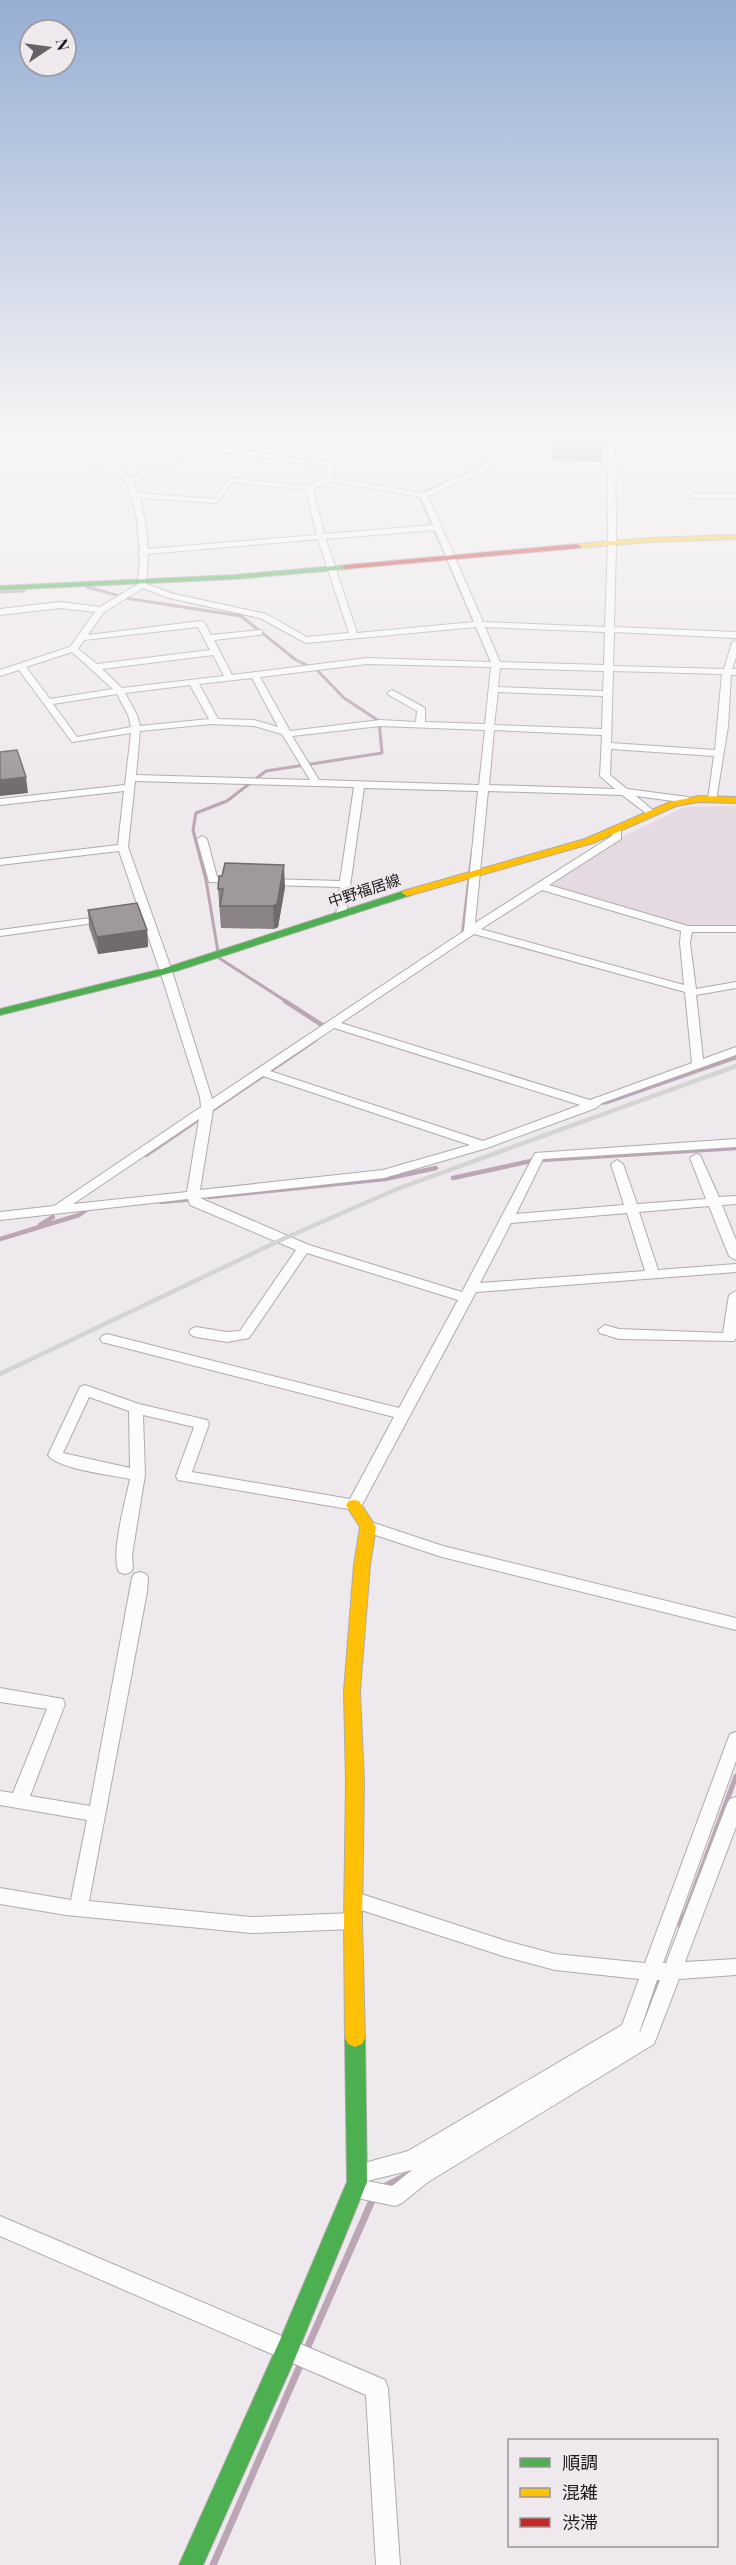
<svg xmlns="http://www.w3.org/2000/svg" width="736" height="2565" viewBox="0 0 736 2565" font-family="'Playfair Display','Noto Sans JP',serif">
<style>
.built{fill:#e5dae1}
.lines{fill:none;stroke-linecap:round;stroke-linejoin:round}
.stream-far3{stroke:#bca5b4;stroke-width:3}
.stream-far2{stroke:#bca5b4;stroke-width:4.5}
.stream-far1{stroke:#bca5b4;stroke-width:5}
.stream{stroke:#bca5b4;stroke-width:7}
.street-casing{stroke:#afabad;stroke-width:2}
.fast-casing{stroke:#afabad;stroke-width:2}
.slow-casing{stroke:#afabad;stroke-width:2}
.jam-casing{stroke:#afabad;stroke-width:2}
.street{fill:#fcfcfc;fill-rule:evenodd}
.fast{fill:#4caf50;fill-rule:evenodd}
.slow{fill:#ffc107;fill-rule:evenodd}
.jam{fill:#c62828;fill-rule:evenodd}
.rail{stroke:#d4d4d4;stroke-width:4.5}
.wall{fill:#898387}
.shaded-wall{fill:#6f6a6e}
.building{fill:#9f989d;stroke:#6f6a6e;stroke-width:1.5}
.labels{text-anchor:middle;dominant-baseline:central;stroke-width:6;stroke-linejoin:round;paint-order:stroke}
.far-street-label{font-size:15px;fill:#1c1a1b;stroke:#efe8ed}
</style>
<rect width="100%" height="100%" fill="#eee9ec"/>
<polygon class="built" points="736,806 736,926 687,927 546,886 622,837 685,807"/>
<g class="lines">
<g class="stream-far3">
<polyline points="462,476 424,492 420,496 493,666"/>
<polyline points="87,587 131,599 241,616 296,660 317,670 344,698 379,721 382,753 266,771 227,801 196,813 193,830 206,880 219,958 287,1002"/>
<polyline points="0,592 24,591"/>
<polyline points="462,937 472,853"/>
</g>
<g class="stream-far2">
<polyline points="285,1001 322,1025 327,1025"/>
<polyline points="596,1103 607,1102 736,1057"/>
<polyline points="146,1155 315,1040"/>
<polyline points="541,1160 736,1148"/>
<polyline points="453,1178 531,1161"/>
<polyline points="209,1197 385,1179 436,1168"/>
<polyline points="161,1202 194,1199"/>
<polyline points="40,1225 53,1217"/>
<polyline points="0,1239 79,1215 86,1210"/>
</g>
<polyline class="stream-far1" points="684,1917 736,1776"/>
<g class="stream">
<polyline points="681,1925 685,1915"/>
<polyline points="643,2020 661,1975"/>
<polyline points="384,2187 406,2176"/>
<polyline points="305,2353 374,2196"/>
<polyline points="213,2565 302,2361"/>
</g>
<g class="street-casing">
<g id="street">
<path d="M36 433H45L60 441 146 436 196 443 205 433H212L203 444 329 463 333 465 334 478 423 493 487 464 488 456 475 433H482L496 456 494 467 428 496 483 622 605 627 608 544 607 433H615L616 544 614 627 736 632V638L614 632 613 666 724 669 732 643 736 640V657L732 669H736V675H731L728 726 716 801 708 799 714 756 611 749 610 775 627 789 688 797 693 800 688 803 636 796 655 812 656 814 651 817 622 795 488 791 475 923 612 836 613 828H621V839L549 885 688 926H736V932H692L690 943 696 989 736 982V988L696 995 703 1059 736 1047V1055L602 1103 596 1108 487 1148 384 1178 200 1198 309 1245 462 1292 535 1153 736 1139V1147L543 1159 516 1214 624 1205 611 1164 617 1160 623 1164 637 1204 706 1199 690 1158 696 1154 700 1155 719 1197 736 1196V1204L722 1205 736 1240V1260L729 1256 709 1206 639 1212 658 1270 736 1264V1272L476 1292 362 1505 359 1509 354 1510 178 1480 176 1476 194 1427 143 1415 145 1475 132 1555 133 1568 131 1572 125 1574 119 1572C110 1555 126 1499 130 1479 112 1475 57 1469 48 1455L80 1387 85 1385 139 1404 207 1420 209 1424 192 1472 350 1499 394 1417 102 1342 100 1339 102 1336 107 1334 399 1408 458 1300 307 1253 249 1338 227 1342 196 1337 191 1335 189 1332 191 1329 196 1327 227 1332 240 1331 296 1250 190 1205 188 1199 0 1220V1212L54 1206 201 1107 200 1097 160 971 119 851 0 865V859L118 845 124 791 0 805V799L125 785 131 733 72 742 19 670 0 676V670L70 647 95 612 60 608 0 615V609L60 602 100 607 138 584 140 558 138 552 140 550 136 513 128 487 122 477 57 445 0 453V449L50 441ZM146 440 191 447 130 479 128 474 67 444ZM200 448 326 467 327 476 308 486 231 478 214 499 138 493 133 483ZM330 481 421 497 433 525 324 534 313 489ZM233 482 306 490 317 535 148 549 146 528 140 498 216 503ZM435 530 474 622 357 633 326 539ZM318 539 349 633 307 637 266 614 174 594 146 584 148 554ZM143 588 169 598 260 618 306 643 476 627 491 662 367 658 232 675 214 640 259 635 262 634V630L211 635 204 622 201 621 88 635 104 612ZM198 627 210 650 97 664 78 649 84 640ZM485 627 605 632 604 665 500 662ZM72 652 113 689 50 699 26 667ZM213 655 224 676 122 688 102 669ZM367 664 491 667 485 724 425 722V708L392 690 387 693 389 695 417 711 416 722 380 720 290 731 260 677ZM500 668 604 671 603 691 498 687ZM613 671 722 674 715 750 611 743ZM252 678 278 727 254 720 218 719 199 684ZM190 685 209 719 140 726 137 715 125 693ZM498 692 603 696 602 729 494 725ZM117 694 128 715 131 727 77 737 53 704ZM211 724 254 726 282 734 310 780 136 775 140 731ZM380 726 485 730 479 785 319 780 292 736ZM494 730 602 735 600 776 615 789 489 785ZM135 781 354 787 340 881 269 879 264 882 269 885 340 887 336 914 341 917 346 914 364 788 478 791 464 931 212 1099 172 971 128 847ZM542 890 681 931 680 943 684 985 481 929ZM474 934 685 992 692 1063 590 1100 341 1023ZM334 1028 580 1105 483 1141 270 1071ZM263 1076 470 1145 383 1170 200 1190 213 1110ZM199 1119 187 1192 73 1204ZM627 1213 645 1271 480 1283 511 1223ZM89 1397 129 1411 130 1468 63 1453Z"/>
<polygon points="693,494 736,494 736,498 690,498 689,496"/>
<polygon points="202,836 207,839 217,877 241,879 241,883 209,882 197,839"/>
<polygon points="105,916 110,919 109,921 0,936 0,930"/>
<polygon points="736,1291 736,1338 734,1341 619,1339 600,1333 598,1330 605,1325 619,1329 723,1333 729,1295"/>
<polygon points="368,1521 443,1546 736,1618 736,1630 442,1557 363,1531 360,1527 363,1523"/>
<polygon points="140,1572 146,1574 148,1578 147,1592 89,1901 251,1917 353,1913 359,1915 362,1921 359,1927 353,1929 251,1933 66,1915 0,1904 0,1888 71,1900 87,1820 0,1805 0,1791 13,1793 47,1709 0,1702 0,1688 63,1699 65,1704 30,1796 90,1806 132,1578 134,1574"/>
<path d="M736 1732V1761L663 1963H666L727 1804 730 1799 736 1797V1827L685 1962 736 1959V1975L679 1979 654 2044 428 2182 402 2203 395 2206 348 2196 345 2189 350 2181 347 2174 350 2167 408 2151 622 2025 639 1979 555 1970 506 1957 349 1906 346 1900 349 1894 355 1892 506 1941 555 1954 645 1963 728 1739 730 1734ZM657 1980H660L640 2032 639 2033ZM412 2170 392 2186 367 2181Z"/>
<polygon points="0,2216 385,2380 388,2388 400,2565 376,2565 366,2395 0,2236"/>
</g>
</g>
<g class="fast-casing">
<g id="fast">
<polygon points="346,565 349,565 349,569 235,579 0,590 0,586 235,575"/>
<polygon points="407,890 411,891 411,895 170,973 0,1015 0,1009 162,969"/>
<polygon points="355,2029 362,2032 365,2038 367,2182 296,2356 203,2565 179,2565 280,2340 347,2182 345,2038 348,2032"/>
</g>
</g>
<g class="slow-casing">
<g id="slow">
<polygon points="736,535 736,539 649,542 577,548 573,546 577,544 649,538"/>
<polygon points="699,796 736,797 736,803 699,802 676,806 593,843 411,895 407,896 402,893 403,891 585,839 670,802"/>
<polygon points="354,1500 359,1501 376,1527 370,1565 360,1691 364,1782 362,1921 365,2038 362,2044 355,2047 348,2044 345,2038 344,1921 346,1782 344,1691 354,1565 360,1527 346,1505 349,1501"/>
</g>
</g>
<g class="jam-casing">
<polygon id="jam" points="577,544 581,546 580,548 346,569 342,567 346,565"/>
</g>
<use href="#street" class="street"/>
<use href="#fast" class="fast"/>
<use href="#slow" class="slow"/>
<use href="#jam" class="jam"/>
<polyline class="rail" points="0,1374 283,1239 397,1189 736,1066"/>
</g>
<g class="wall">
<polygon points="554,433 603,444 602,462 554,460 552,458"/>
<polygon points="285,887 278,927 274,929 221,928 218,889"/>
<polygon points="88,910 147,930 148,947 98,954 89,927"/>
</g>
<g class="shaded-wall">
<polygon points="26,777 28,793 0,796 0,780"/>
<polygon points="284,865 285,887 278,927 274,929 273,906"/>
<polygon points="147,930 148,947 98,954 97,937"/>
</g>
<g class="building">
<polygon points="554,433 603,433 603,444 555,442 553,440"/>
<polygon points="17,750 26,777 0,780 0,752"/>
<polygon points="225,863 284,865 277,904 273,906 220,906 223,889 218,889 219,876 222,876"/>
<polygon points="137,903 147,930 97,937 88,910"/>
</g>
<linearGradient id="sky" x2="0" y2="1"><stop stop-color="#96aed3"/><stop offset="0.55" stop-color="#f7f5f6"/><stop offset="1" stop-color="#f7f5f6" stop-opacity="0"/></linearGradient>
<rect width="736" height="793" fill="url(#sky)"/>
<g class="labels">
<g class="far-street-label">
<text transform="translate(364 890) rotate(-18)">中野福居線</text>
</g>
</g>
<rect x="508" y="2439" width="210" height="108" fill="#efe8ed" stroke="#9b9699" stroke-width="1.5"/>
<rect x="520" y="2458" width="30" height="9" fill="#4caf50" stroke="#9b9699" stroke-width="1.5"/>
<text x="562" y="2469" font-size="18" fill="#1c1a1b">順調</text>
<rect x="520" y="2488" width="30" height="9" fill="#ffc107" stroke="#9b9699" stroke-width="1.5"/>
<text x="562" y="2499" font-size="18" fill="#1c1a1b">混雑</text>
<rect x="520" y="2518" width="30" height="9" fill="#c62828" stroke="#9b9699" stroke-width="1.5"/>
<text x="562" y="2529" font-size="18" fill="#1c1a1b">渋滞</text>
<g transform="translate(48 48) rotate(77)"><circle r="28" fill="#efe8ed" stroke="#9b9699" stroke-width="1.5"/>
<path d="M0-4.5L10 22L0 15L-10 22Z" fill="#666264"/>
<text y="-9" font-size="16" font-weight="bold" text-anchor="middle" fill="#1c1a1b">N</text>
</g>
</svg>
